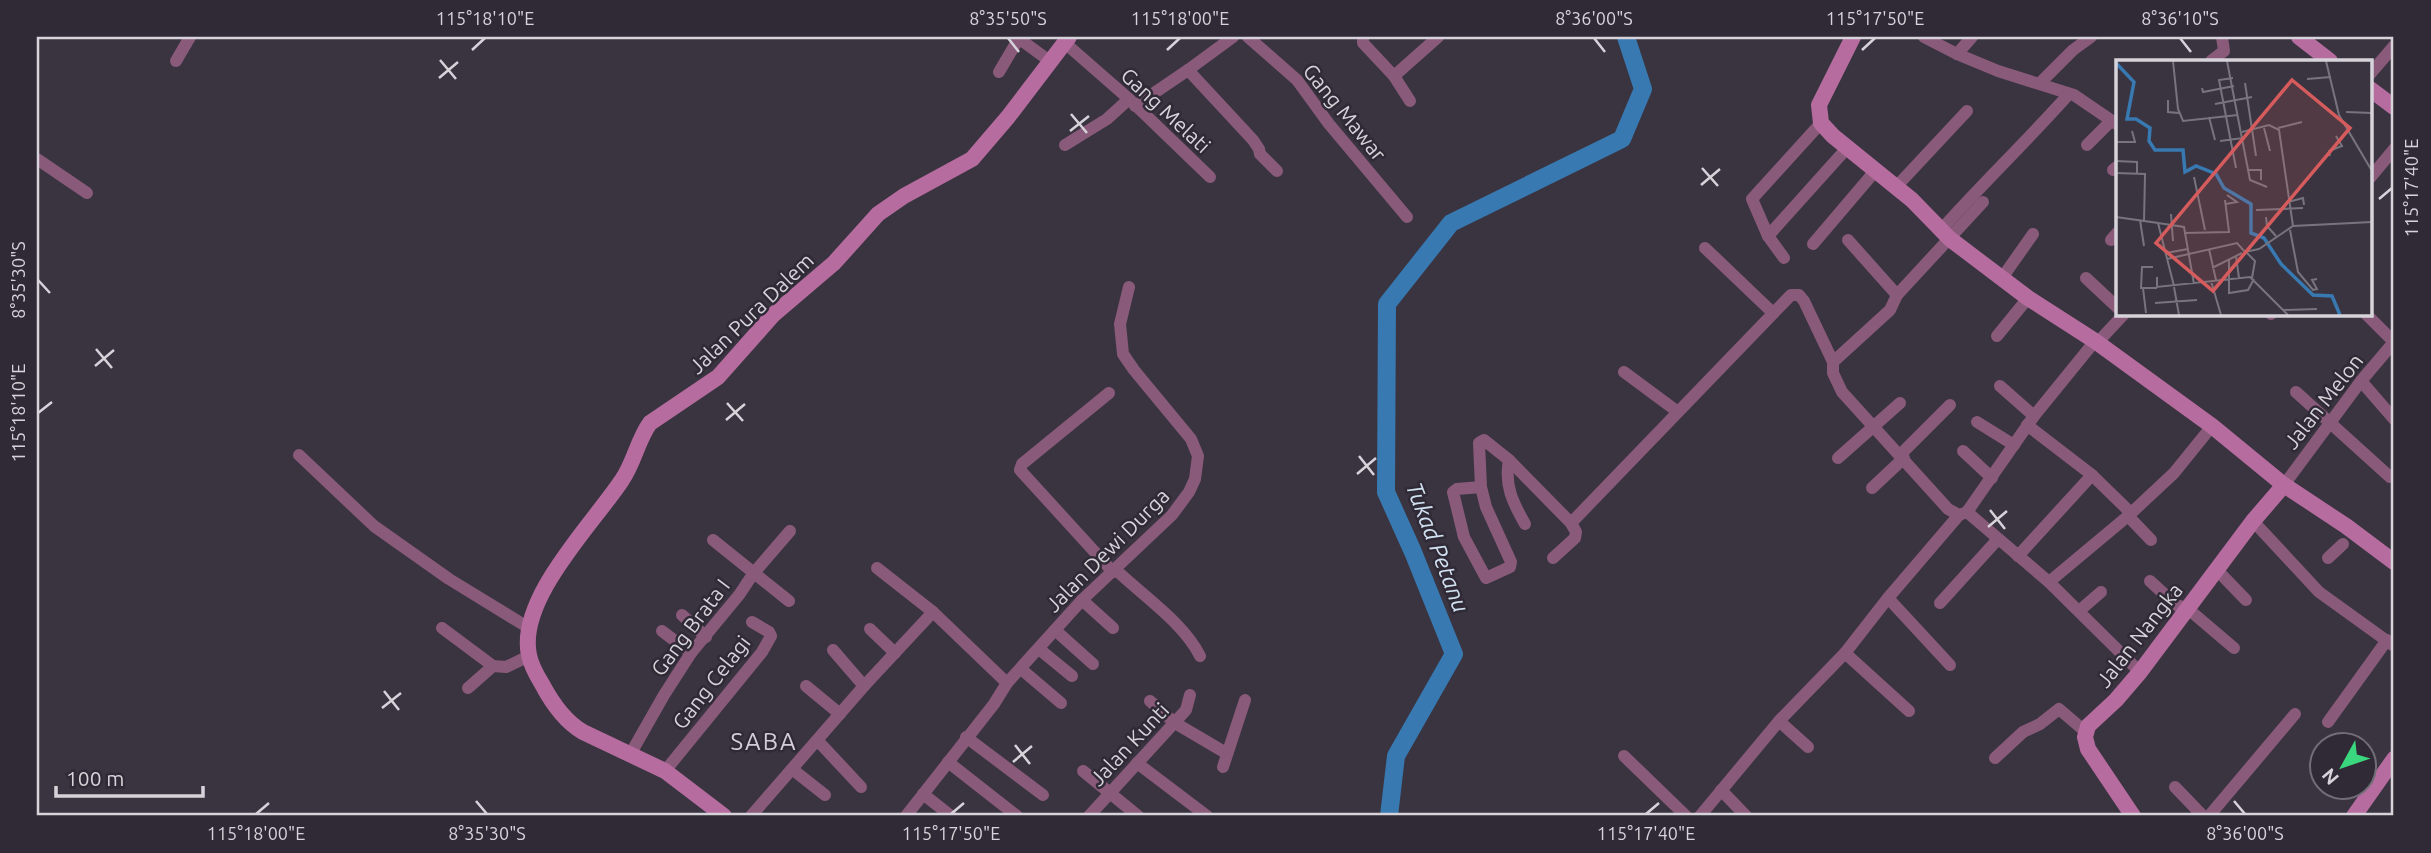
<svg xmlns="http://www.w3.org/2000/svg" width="2431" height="853" viewBox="0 0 2431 853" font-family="Ubuntu,sans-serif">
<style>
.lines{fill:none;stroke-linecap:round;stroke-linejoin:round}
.river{stroke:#3779b0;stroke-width:18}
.street{stroke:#895a7a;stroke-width:12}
.secondary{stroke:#b66c9f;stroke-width:16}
.ticks{fill:none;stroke:#d6d3da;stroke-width:2.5}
.labels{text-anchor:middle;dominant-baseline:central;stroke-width:5;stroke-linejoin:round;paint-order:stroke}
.street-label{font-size:21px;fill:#d6d3da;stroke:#302a36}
.water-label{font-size:23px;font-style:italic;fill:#d1e1f1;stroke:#302a36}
.quarter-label{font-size:24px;letter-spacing:2px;fill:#d4ccdb;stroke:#302a36}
.inset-river{fill:none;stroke:#3779b0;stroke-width:3.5}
.inset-road{fill:none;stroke:#78747e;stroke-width:2}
.view{fill:#d65b5d;fill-opacity:0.15;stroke:#d65b5d;stroke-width:3.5}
.inset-edge{fill:none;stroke:#d6d3da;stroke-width:3.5}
.neatline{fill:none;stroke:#d6d3da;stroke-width:2.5}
.ticks-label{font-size:18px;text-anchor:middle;fill:#d6d3da}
</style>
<rect width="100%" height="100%" fill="#3a3440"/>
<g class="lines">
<polyline class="river" points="1389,816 1396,756 1454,654 1413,552 1386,492 1387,304 1451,223 1622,139 1643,89 1626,37"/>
<g class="street">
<polyline points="1017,37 1051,62"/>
<polyline points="1248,37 1297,80 1329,124 1407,217"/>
<polyline points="1363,37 1363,43 1394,76 1410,101"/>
<polyline points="1924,37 1957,54 1998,71 2074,95 2118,125"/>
<polyline points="1065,43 1129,99 1210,177"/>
<polyline points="1957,54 1972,37"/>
<polyline points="176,61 190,37"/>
<polyline points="2211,61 2224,51 2222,37"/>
<polyline points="1188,70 1233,37"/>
<polyline points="999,72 1019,38"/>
<polyline points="2370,74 2394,46"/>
<polyline points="1394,76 1438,37"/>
<polyline points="2040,83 2073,50 2091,37"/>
<polyline points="1135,106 1188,70 1253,140 1259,149 1260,154 1277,171"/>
<polyline points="1065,145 1107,119 1129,99"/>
<polyline points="2087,145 2111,121"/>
<polyline points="37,159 87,193"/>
<polyline points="2113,170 2118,166"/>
<polyline points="2370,178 2394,149"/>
<polyline points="1896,187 1967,111"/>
<path d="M1941 230C1982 184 2027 141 2068 95"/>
<polyline points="1768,236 1848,147"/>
<polyline points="1848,240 1897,295"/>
<polyline points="2111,240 2118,232"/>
<polyline points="1813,244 1876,170"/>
<polyline points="1705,248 1772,312"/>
<polyline points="1784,258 1768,236 1752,199 1821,123"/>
<polyline points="2002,278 2033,234"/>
<polyline points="2086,278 2118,308"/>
<polyline points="2270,313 2271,314"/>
<polyline points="1997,336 2028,298"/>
<polyline points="2097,343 2125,313"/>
<polyline points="1833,362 1890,310 1897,295 1983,202"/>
<polyline points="1624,372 1678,412"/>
<polyline points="2361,381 2394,419"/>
<polyline points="2000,386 2034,416"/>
<polyline points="2296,392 2390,477"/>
<polyline points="1109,393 1022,464 1020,470 1113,572"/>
<polyline points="1977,422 2014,445"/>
<polyline points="1963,451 1992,478"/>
<polyline points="299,455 374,526 449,579 529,628"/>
<polyline points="1900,455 1950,405"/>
<polyline points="1838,458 1900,403"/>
<path d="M1509 460C1504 485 1513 503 1525 524"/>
<polyline points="2092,475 2131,513"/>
<polyline points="2284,485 2361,381 2394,342 2365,313"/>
<polyline points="1481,487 1457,489 1453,492 1464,537 1486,578 1510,567 1511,562 1486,507 1481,487 1479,443 1484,440 1509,460 1571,523"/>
<polyline points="1872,488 1904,458"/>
<polyline points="1967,512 2049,582 2140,672"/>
<polyline points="2128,516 2151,540"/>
<polyline points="2253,521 2319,592 2394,646"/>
<polyline points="713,540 789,601"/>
<polyline points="2018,556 2092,475 2027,425"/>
<polyline points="1553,558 1575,538 1576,532 1571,523 1791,295 1799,295 1804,301 1833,362 1833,373 1842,392 1948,509 1959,515 1967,512 2034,416 2095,341"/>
<polyline points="2328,558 2343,544"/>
<polyline points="877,568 933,612 1007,683"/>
<path d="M1115 569C1142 595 1184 623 1200 656"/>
<polyline points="2217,570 2246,600"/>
<polyline points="2150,581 2176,605 2187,608 2234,648"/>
<polyline points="2049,582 2128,516 2174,473 2212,426"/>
<polyline points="1888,598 1950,665"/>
<polyline points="1082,600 1113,628"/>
<polyline points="1940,603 1998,539"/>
<polyline points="2079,611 2101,592"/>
<polyline points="682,615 706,637"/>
<polyline points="442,628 493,666 506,667 529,656"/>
<polyline points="870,629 895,653"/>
<polyline points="1055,630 1093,664"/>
<polyline points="662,631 691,653"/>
<polyline points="1039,649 1072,676"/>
<polyline points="833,650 864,686"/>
<polyline points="1845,653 1909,711"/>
<polyline points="1021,669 1061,703"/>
<polyline points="806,686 840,714"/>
<polyline points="468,688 493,666"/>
<polyline points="1150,701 1175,723 1226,753"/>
<polyline points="1779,721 1808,747"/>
<polyline points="2328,722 2387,640"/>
<polyline points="966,737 1043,795"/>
<polyline points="818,741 861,787"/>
<polyline points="631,753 664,695 691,653 739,595 753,574 790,531"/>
<polyline points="1624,756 1686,816"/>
<polyline points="1995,758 2023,732 2040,724 2059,709 2087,733"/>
<polyline points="948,762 1017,816"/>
<polyline points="1137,763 1207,816"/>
<polyline points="1223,767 1245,700"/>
<polyline points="792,769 825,795"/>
<polyline points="665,771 762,652 771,636 769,632 752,622"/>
<polyline points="1083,771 1138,816"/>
<polyline points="2175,787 2201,814"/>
<polyline points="1721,790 1746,816"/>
<polyline points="923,794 951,816"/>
<polyline points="751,816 864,686 933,612"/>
<polyline points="906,816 994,704 1007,683 1082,600 1172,515 1189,492 1195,479 1198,456 1191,439 1134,370 1123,354 1120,324 1129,287"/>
<polyline points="1089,816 1186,710 1190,695"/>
<polyline points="1700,816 1779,721 1845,653 1888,598 1959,515"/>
<polyline points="2209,816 2295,714"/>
</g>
<g class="secondary">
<polyline points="1853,37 1819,105 1821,123 1833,136 1912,200 1950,239 2028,298 2095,341 2212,426 2284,485 2346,526 2394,562"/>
<polyline points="2299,37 2330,61"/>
<polyline points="2370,89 2394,107"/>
<path d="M724 816 665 771 583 732C564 721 552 703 542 684 537 676 531 665 529 655 517 599 593 524 622 480 634 463 638 439 650 423L718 377 773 315 834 263 878 214 904 196 972 159 1008 117 1069 37"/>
<polyline points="2133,816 2088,749 2085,737 2088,726 2116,700 2140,672 2253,521 2284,485"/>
<polyline points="2354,816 2394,759"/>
</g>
</g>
<path class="ticks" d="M1008 38 1019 52M1594 38 1605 52M2180 38 2191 52M472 50 485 38M1167 50 1180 38M1862 50 1875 38M440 60 456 79M439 78 458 62M1071 114 1087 133M1070 131 1089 116M1702 168 1718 186M1701 185 1720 169M2379 199 2392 188M38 280 50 293M96 349 112 368M95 366 114 350M727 403 743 421M38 413 52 402M726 420 745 404M1359 456 1374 475M1357 474 1376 458M1990 510 2005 529M1988 527 2007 511M384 691 399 710M382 708 401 693M1015 745 1030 764M1013 762 1032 746M476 801 487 814M2234 801 2245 814M256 814 269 803M951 814 964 803M1646 814 1659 803"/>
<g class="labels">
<g class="street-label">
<text transform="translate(1166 110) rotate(43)">Gang Melati</text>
<text transform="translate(1345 112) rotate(51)">Gang Mawar</text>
<text transform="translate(751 313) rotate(-44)">Jalan Pura Dalem</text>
<text transform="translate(2323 401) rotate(-52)">Jalan Melon</text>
<text transform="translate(1107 550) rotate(-45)">Jalan Dewi Durga</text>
<text transform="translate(690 627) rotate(-53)">Gang Brata I</text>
<text transform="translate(2139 635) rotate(-52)">Jalan Nangka</text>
<text transform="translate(711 682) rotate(-52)">Gang Celagi</text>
<text transform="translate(1129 744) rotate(-47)">Jalan Kunti</text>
</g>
<g class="water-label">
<text transform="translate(1438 547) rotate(69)">Tukad Petanu</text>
</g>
<g class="quarter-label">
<text x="764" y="741">SABA</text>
</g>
</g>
<g transform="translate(2116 60)">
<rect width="256" height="256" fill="#3a3440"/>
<path class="inset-river" d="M0 3 18 22 11 59H20L34 68 33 81 39 90H67L69 112 80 106 100 114 108 128 135 144V173L148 178 165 204 197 235 216 236 224 255"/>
<path class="inset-road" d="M57 1 62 49 67 61 122 55M111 1 134 120 151 127M210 1 223 55 256 111M117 18 103 20 120 108M191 19 215 17M129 23 140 96M86 28 87 32 118 26M52 40V52L63 53M99 44 136 37M230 52 256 53M93 57 99 80M148 68 154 91M162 68 186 62M126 72 153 65 163 70 177 166M104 81 127 78M0 82H19L16 71M214 96 213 91 226 86 220 76M0 101 21 102V113M133 110H145V120M0 113 29 114 28 162M78 117 89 170M172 142 187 138 188 145M110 144 121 142 111 135 118 140M140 150 187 148M55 154 57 181M0 157 42 163 58 226M150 157 151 166 160 176M24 160 28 186M42 163 68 167 78 224M174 170 182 212 197 230 201 229 196 220 201 219M68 173 113 172 109 140M93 189 100 220M130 192 139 201 136 218M50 193 72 189M120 196 123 218M51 199 121 183 129 192 143 189 177 166 256 162M113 200V233L132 230 138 219M37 207H26L25 228H41M96 208 126 193M41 217V227L134 217 172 255M95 221 105 255M58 227 63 255M27 228 30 253M39 243 81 240M167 250 201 249"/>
<path class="view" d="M176 20 234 68 97 231 40 183Z"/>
<rect width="256" height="256" class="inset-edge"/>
</g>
<rect width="2431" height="853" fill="none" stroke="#302a36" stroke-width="77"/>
<g transform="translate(2343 766) rotate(230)"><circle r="33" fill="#302a36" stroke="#726e78" stroke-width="2"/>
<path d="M0-5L12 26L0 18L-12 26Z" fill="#3bd77e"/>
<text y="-10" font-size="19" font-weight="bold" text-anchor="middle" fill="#d6d3da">N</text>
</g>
<path d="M56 786v10h147v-10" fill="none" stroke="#d6d3da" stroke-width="3.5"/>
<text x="66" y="786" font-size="21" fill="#d6d3da" stroke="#302a36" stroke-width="5" paint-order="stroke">100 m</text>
<rect x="38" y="38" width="2354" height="776" class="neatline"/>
<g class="ticks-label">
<text x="485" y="25">115°18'10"E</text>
<text x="1008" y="25">8°35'50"S</text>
<text x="1180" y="25">115°18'00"E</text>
<text x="1594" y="25">8°36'00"S</text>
<text x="1875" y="25">115°17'50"E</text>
<text x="2180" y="25">8°36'10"S</text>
<text transform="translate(2412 188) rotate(-90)" y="6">115°17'40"E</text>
<text transform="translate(19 280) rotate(-90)" y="6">8°35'30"S</text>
<text transform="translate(19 413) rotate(-90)" y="6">115°18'10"E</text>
<text x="256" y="840">115°18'00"E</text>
<text x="487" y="840">8°35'30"S</text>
<text x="951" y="840">115°17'50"E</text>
<text x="1646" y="840">115°17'40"E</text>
<text x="2245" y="840">8°36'00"S</text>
</g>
</svg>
